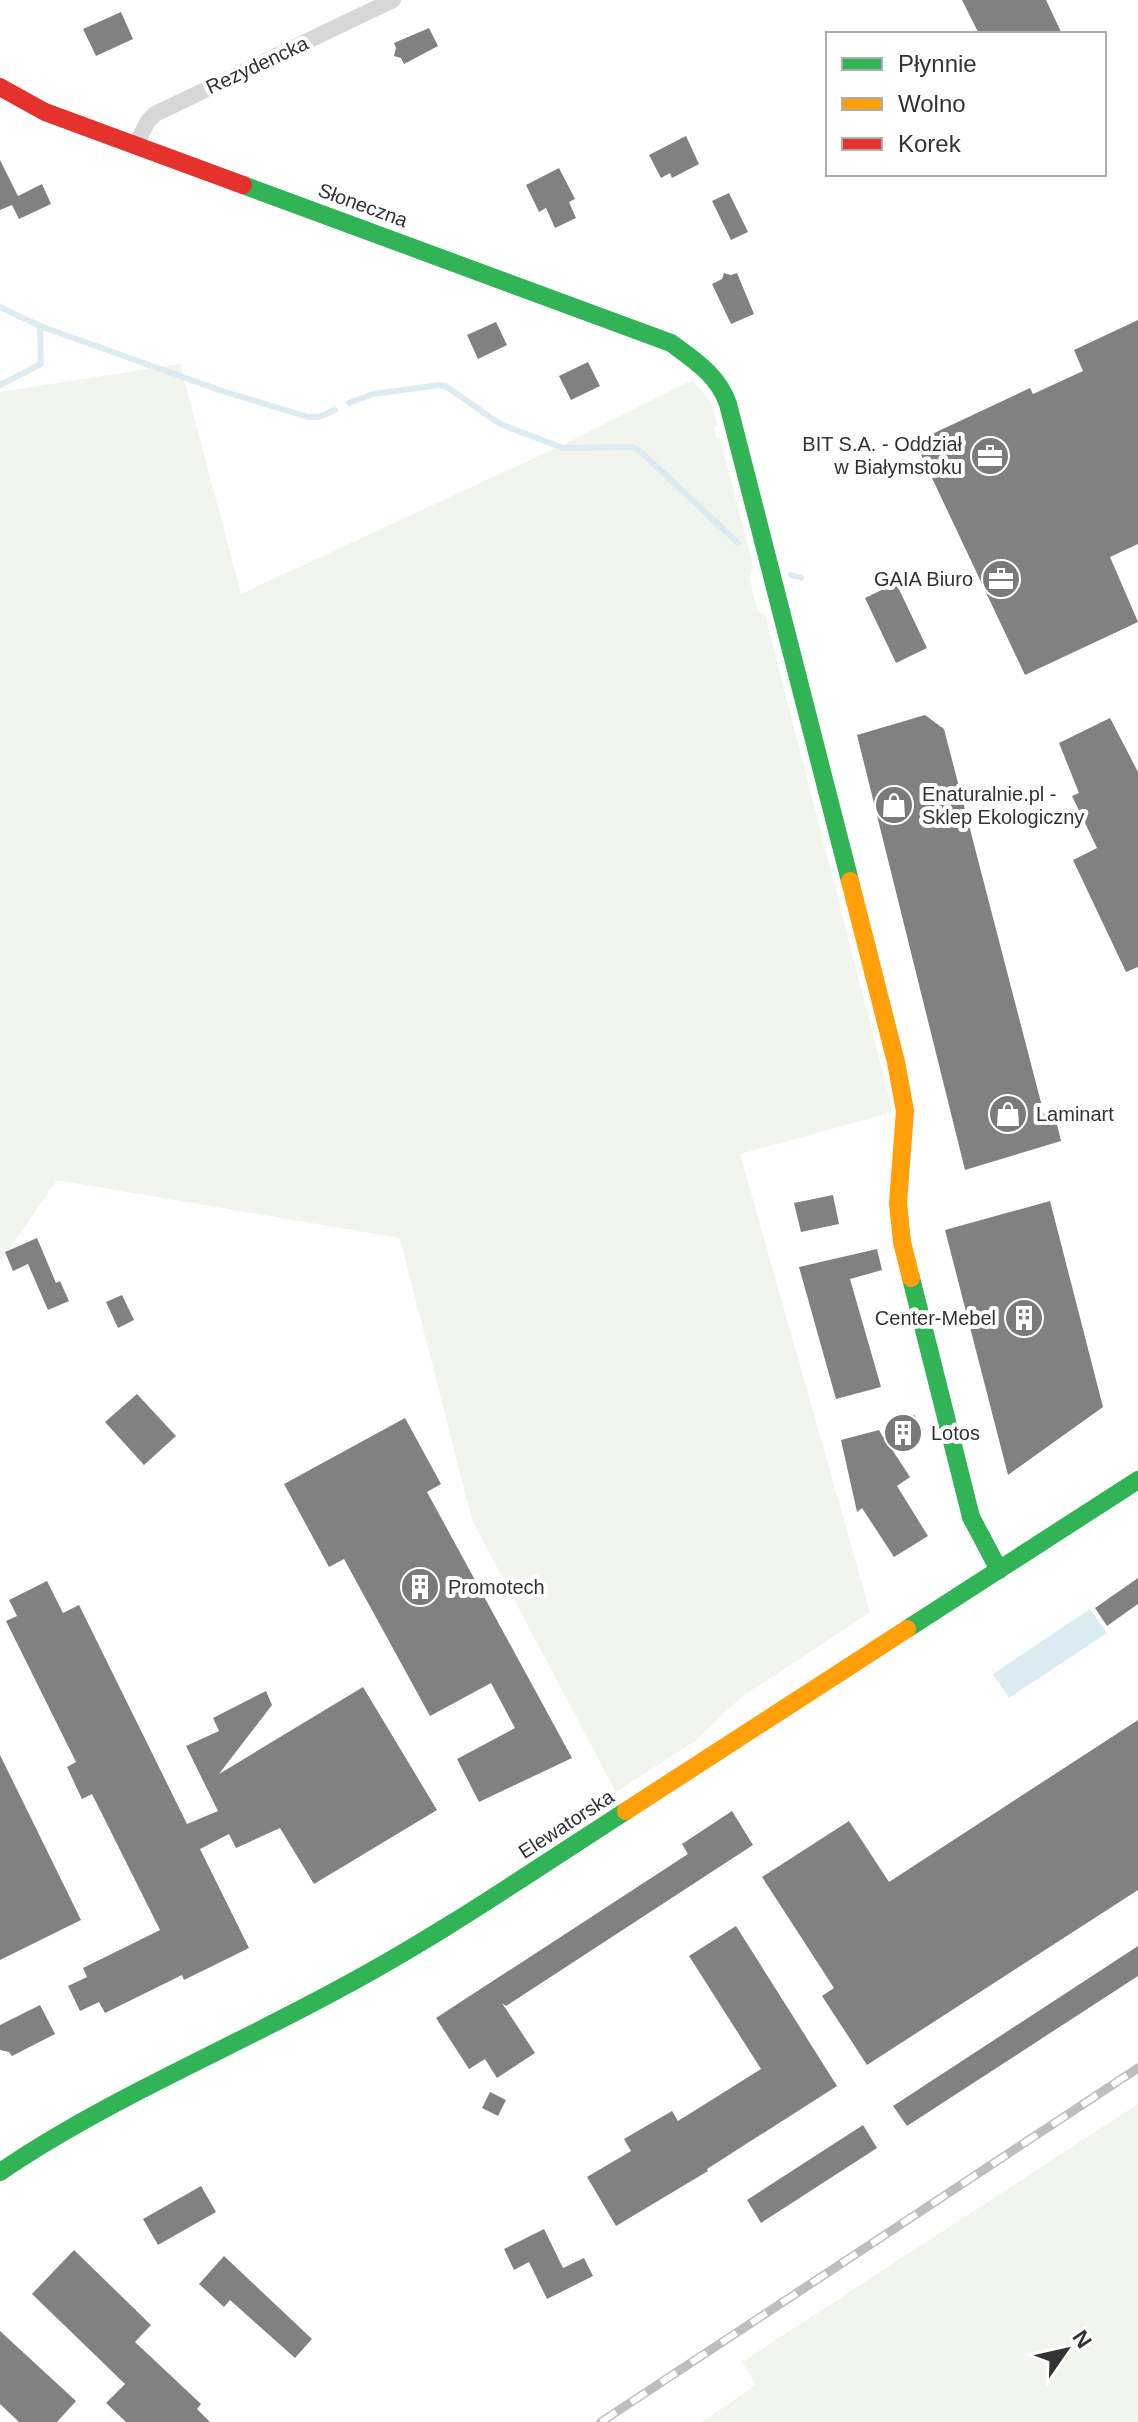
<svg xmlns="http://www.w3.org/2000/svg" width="1138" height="2422" viewBox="0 0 1138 2422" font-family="Helvetica,sans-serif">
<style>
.green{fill:#f1f5ed}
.water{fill:#ddebf3}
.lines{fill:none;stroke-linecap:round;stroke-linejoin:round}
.stream{stroke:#ddebf3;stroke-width:6}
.building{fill:#818181}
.street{stroke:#d7d7d7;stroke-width:16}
.fast{stroke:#30b455;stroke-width:18}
.slow{stroke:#ff9f0a;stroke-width:18}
.jam{stroke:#e5322d;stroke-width:18}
.rail-casing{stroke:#bebebe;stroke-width:9}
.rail{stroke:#fff;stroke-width:6;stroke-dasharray:18;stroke-linecap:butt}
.labels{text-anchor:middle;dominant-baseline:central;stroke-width:8;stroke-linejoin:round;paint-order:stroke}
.street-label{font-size:20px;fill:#333;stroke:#fff}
.poi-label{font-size:20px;fill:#333;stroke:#fff;text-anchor:start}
</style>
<rect width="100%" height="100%" fill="#fff"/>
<g class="green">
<polygon points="180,364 241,594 569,442 693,380 711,403 718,426 714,427 716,438 720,438 753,566 749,576 758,612 765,615 893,1112 740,1154 870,1612 740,1698 698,1739 616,1792 472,1520 400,1238 57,1180 0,1262 0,392"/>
<polygon points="1138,2104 1138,2422 702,2422 756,2385 742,2362"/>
</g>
<polygon class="water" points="1090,1609 1107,1633 1009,1698 993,1674"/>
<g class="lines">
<g class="stream">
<polyline points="0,307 40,326 219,390 308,417 319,417 335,410"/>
<polyline points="0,385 41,364 40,326"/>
<polyline points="349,403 373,394 440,385 447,387 500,424 563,448 632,447 641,452 738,543"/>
<polyline points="791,575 801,578"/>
</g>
</g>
<g class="building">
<polygon points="962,0 1046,0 1062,34 979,34"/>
<polygon points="121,12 133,39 96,56 83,29"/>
<polygon points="429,28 438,46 404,64 401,58 394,56 396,48 394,43"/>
<polygon points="686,136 699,164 672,178 670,173 661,178 649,155"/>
<polygon points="0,160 18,196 42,184 51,204 19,219 12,205 0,210"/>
<polygon points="559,168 575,199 569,202 576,218 555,228 546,208 539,212 526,185"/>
<polygon points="729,193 748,232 731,240 712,201"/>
<polygon points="724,273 731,275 737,273 754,314 731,324 712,284 722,279"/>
<polygon points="1138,320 1138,544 1110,557 1138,622 1025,675 915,442 1030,388 1033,394 1083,371 1074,350"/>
<polygon points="496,322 507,345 478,359 467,335"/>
<polygon points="588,362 600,386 571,400 559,376"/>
<polygon points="896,583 927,648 896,663 865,598"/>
<polygon points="925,715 944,729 1044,1114 1054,1112 1061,1141 965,1170 857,735"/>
<polygon points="1110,718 1138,772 1138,967 1126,972 1073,860 1097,848 1072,796 1079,793 1059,743"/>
<polygon points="833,1195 839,1224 801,1232 794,1203"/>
<polygon points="1050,1201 1103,1407 1008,1475 945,1230"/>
<polygon points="37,1238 56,1283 60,1281 69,1301 48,1310 28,1264 13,1271 5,1252"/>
<polygon points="877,1249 882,1270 850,1279 881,1387 836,1399 799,1267"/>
<polygon points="122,1295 134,1320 118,1328 106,1302"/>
<polygon points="137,1394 176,1436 144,1465 105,1422"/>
<polygon points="914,1415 923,1429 893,1451 910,1477 897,1486 928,1536 894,1557 862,1508 857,1512 841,1440 879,1430 883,1437"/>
<polygon points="405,1418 441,1484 427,1492 572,1758 479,1802 457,1759 515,1728 491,1683 430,1716 344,1559 329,1567 284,1484"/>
<polygon points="1138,1578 1138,1604 1107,1626 1095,1608"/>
<polygon points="47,1581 63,1613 79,1605 187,1824 218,1811 186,1746 219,1731 213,1718 266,1691 272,1705 219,1774 363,1687 437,1810 314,1884 280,1828 236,1848 229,1834 200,1849 249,1948 184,1980 182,1975 105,2013 99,2002 80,2011 68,1986 87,1977 83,1968 160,1930 92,1794 82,1799 67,1767 76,1762 6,1621 17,1616 9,1600"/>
<polygon points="1138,1720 1138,1890 867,2065 822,1996 834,1988 762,1877 849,1821 889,1882"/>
<polygon points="0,1755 81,1920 0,1960"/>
<polygon points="732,1811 753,1845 506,2006 502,2003 535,2053 497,2078 485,2059 469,2069 436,2018 688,1854 682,1844"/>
<polygon points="736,1926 837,2086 707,2169 708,2171 616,2226 587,2177 631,2151 624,2139 672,2111 678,2121 761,2069 689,1956"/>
<polygon points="1138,1946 1138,1976 907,2126 893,2106"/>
<polygon points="40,2005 55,2034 12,2056 9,2052 0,2050 0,2025"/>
<polygon points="490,2092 506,2100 498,2116 482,2108"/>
<polygon points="863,2125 877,2148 761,2223 747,2200"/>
<polygon points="201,2186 216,2212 158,2245 143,2219"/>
<polygon points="544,2229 563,2268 584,2258 593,2276 547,2299 529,2262 514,2270 504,2249"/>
<polygon points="74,2250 151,2325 135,2342 201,2404 197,2409 210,2422 126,2422 106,2403 125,2384 32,2294"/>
<polygon points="224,2256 312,2339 295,2358 230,2300 224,2307 199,2284"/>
<polygon points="0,2331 76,2401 57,2422 19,2422 0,2404"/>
</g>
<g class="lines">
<polyline class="street" points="135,146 148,121 155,114 393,0"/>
<g class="fast">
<path d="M243 185 671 343C694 360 718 375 728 404L850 881"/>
<polyline points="911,1278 971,1517 999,1570"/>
<polyline points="907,1629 1138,1480"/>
<path d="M0 2172C106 2100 225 2051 337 1990 437 1937 531 1872 626 1811"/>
</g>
<g class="slow">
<polyline points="850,881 896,1062 905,1111 898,1203 902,1242 911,1278"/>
<polyline points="626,1811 907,1629"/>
</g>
<polyline class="jam" points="0,87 45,112 243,185"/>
<g class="rail-casing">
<polyline id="rail" points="601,2422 1138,2068"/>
</g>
<use href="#rail" class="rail"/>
</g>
<defs>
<g id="office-disc" transform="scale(2)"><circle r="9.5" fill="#7a7a7a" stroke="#fff"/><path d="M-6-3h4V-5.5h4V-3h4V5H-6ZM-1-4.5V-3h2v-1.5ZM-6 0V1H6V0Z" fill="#fff"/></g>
<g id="shop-disc" transform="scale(2)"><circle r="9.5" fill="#7a7a7a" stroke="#fff"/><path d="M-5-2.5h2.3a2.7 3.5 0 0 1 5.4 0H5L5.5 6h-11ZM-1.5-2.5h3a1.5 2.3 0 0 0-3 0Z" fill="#fff"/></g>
<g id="building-disc" transform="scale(2)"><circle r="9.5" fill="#7a7a7a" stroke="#fff"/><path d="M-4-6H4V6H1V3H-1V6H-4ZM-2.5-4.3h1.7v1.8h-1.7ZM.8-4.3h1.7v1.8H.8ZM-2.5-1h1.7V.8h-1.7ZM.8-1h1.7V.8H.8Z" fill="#fff"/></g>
</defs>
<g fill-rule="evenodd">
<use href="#office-disc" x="990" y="456"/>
<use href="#office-disc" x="1001" y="579"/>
<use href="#shop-disc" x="894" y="805"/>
<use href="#shop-disc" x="1008" y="1114"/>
<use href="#building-disc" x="1024" y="1318"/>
<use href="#building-disc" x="903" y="1433"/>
<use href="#building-disc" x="420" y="1587"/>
</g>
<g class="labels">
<g class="street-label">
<text transform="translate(257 65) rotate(-25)">Rezydencka</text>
<text transform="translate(363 205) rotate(20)">Słoneczna</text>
<text transform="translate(566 1824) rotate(-33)">Elewatorska</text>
</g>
<g class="poi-label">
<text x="962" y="444" text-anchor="end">BIT S.A. - Oddział<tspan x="962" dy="23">w Białymstoku</tspan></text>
<text x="973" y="579" text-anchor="end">GAIA Biuro</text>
<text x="922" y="794">Enaturalnie.pl -<tspan x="922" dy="23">Sklep Ekologiczny</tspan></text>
<text x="1036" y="1114">Laminart</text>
<text x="996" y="1318" text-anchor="end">Center-Mebel</text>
<text x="931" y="1433">Lotos</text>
<text x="448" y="1587">Promotech</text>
</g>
</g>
<rect x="826" y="32" width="280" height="144" fill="#ffffff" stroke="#adadad" stroke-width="2"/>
<rect x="842" y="58" width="40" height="12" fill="#30b455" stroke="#adadad" stroke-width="2"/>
<text x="898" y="72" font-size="24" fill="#333333">Płynnie</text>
<rect x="842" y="98" width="40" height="12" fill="#ff9f0a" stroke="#adadad" stroke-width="2"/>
<text x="898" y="112" font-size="24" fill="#333333">Wolno</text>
<rect x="842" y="138" width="40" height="12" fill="#e5322d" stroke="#adadad" stroke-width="2"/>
<text x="898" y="152" font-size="24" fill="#333333">Korek</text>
<g transform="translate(1066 2350) rotate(56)" stroke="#ffffff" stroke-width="6" paint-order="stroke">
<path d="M0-6L14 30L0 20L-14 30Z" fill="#333333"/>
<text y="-12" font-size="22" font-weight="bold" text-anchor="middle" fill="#333333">N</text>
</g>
</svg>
